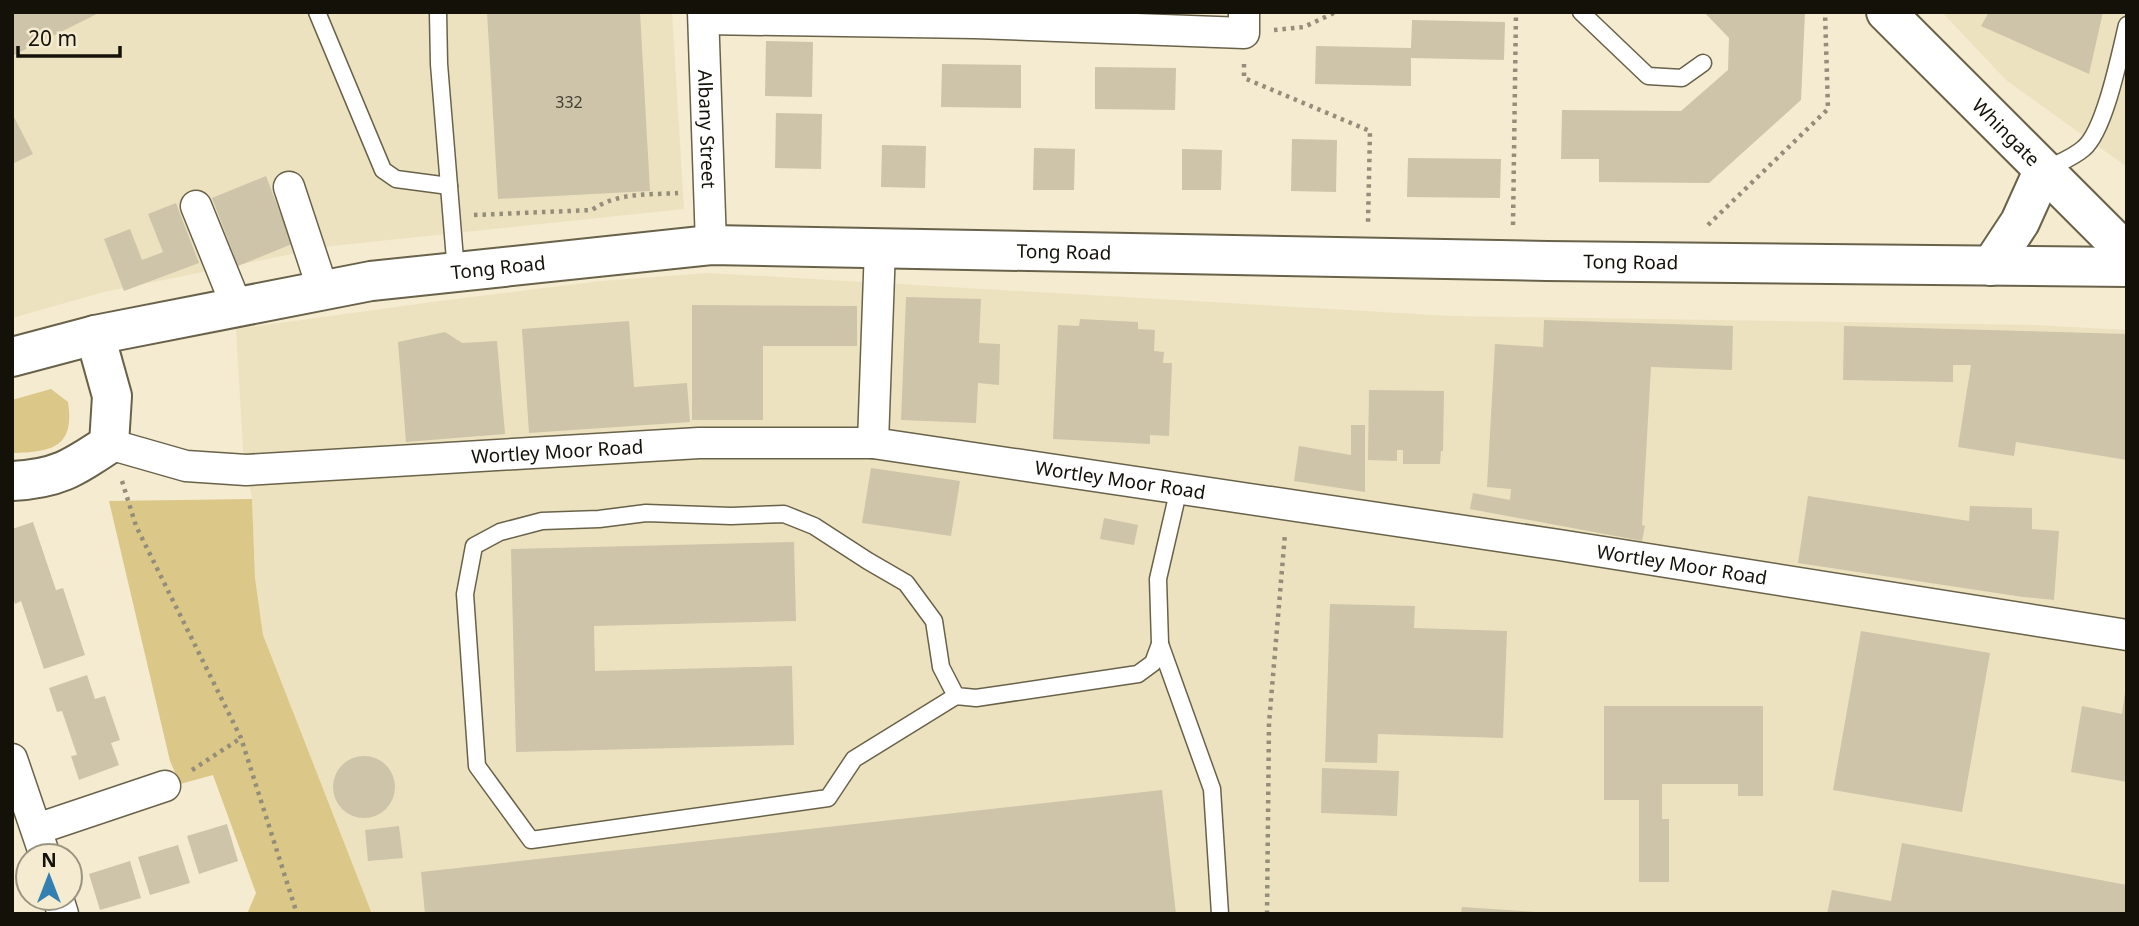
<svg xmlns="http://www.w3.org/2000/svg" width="2139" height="926" viewBox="0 0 2139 926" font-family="'Noto Sans',sans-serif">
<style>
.built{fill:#ede2bf}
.green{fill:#dbc788}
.building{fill:#cdc4aa}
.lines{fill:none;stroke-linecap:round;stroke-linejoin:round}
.service-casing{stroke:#69624a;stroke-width:19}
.minor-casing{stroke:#69624a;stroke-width:33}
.tertiary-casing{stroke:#69624a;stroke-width:42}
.secondary-casing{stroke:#69624a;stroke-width:42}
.path{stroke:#948d7a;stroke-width:4.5;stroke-dasharray:3.5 5;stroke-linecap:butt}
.service{stroke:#fff;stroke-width:16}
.minor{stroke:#fff;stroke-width:30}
.tertiary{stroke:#fff;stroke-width:38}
.secondary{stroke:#fff;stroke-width:38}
.labels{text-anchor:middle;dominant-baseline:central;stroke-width:7;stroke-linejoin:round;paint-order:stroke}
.number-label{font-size:16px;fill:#423e30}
.street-label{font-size:19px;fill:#141108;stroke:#f4ebd0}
</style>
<rect width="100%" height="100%" fill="#f4ebd0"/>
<g class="built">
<polygon points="12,12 672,12 684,209 332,246 104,292 12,318"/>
<polygon points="1942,12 2127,12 2127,167 2006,80"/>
<polygon points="708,273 1452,316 2035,325 2127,330 2127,914 372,914 263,635 255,578 252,499 243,450 236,329 432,302 601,281"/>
</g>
<g class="green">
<path d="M51 389 68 402C75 448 51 452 12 453V400Z"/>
<polygon points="252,499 255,578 263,635 372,914 247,914 256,893 213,775 180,784 170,761 109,501"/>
</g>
<g class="building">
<polygon points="12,12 101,12 12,56"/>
<polygon points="487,12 640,12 650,191 498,199"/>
<polygon points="1704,12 1805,12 1801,100 1709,183 1599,182 1599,159 1561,159 1562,110 1681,111 1728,70 1729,38"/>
<polygon points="1989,12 2103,12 2089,74 1981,26"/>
<polygon points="1412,20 1505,22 1504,60 1411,58 1411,86 1315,84 1316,46 1411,48"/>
<polygon points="766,41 813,42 812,97 765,96"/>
<polygon points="942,64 1021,65 1021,108 941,107"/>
<polygon points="1095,67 1176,68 1175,110 1095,109"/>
<polygon points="12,113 33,154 12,164"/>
<polygon points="776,113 822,114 821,169 775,168"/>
<polygon points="1292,139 1337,140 1336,192 1291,191"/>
<polygon points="882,145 926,146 925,188 881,187"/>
<polygon points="1034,148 1075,149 1074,190 1033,190"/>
<polygon points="1182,149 1222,150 1221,190 1182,190"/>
<polygon points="1408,158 1501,159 1500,198 1407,197"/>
<polygon points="266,176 292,244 238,266 212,198"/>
<polygon points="176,203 199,263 124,291 104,239 130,229 142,260 163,252 148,214"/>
<polygon points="906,297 981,299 979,343 1000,344 999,385 978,383 976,423 901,420"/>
<polygon points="692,305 857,306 857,346 763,346 763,420 692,420"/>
<polygon points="1080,319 1138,322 1138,329 1155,330 1154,351 1164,352 1163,363 1172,363 1169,436 1150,435 1150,444 1053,439 1058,325 1079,326"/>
<polygon points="1544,320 1733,326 1732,370 1651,367 1642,525 1645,526 1642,541 1470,509 1473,493 1510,500 1511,489 1487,487 1495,344 1543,347"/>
<polygon points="629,321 634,387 687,383 690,422 529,433 522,329"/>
<polygon points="1844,326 2127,334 2127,460 2016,442 2014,456 1958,447 1971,365 1953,365 1953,382 1843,380"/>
<polygon points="445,332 462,343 497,341 505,434 406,442 398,342"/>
<polygon points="1369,390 1444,391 1443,451 1441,451 1440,464 1403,464 1403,450 1397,450 1397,461 1368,460"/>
<polygon points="1351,425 1365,425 1365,492 1294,481 1299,446 1351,455"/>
<polygon points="871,468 960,481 951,536 862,523"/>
<polygon points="1808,496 1969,521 1970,506 2032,508 2032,529 2059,531 2054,600 2023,597 1798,563"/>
<polygon points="1104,518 1138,525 1134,545 1100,539"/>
<polygon points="33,522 56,590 63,588 85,655 44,669 21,601 15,604 12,596 12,529"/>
<polygon points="794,542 796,621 594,626 595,671 792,666 794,745 516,752 511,549"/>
<polygon points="1330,604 1415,606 1414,628 1507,631 1503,738 1378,734 1377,763 1325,762"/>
<polygon points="1861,631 1990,653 1962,812 1833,790"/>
<polygon points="87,675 95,699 105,696 120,740 111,743 119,765 79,780 71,756 77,755 62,711 57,712 49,688"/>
<polygon points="2125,692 2127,782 2071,772 2082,706 2122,714"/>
<polygon points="1604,706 1763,706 1763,796 1738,796 1738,784 1662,784 1662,819 1669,819 1669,882 1639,882 1639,800 1604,800"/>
<circle cx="364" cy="787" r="31"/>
<polygon points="1322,768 1399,771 1397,816 1321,813"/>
<polygon points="1162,790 1176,914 425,914 421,872"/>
<polygon points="227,824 238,861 199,874 187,836"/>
<polygon points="399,826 403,858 368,861 365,830"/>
<polygon points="1902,843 2127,885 2127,914 1827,914 1832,890 1891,901"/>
<polygon points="178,845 190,883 150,895 138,857"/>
<polygon points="130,861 141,898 100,910 89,874"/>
<polygon points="1462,907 1536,912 1536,914 1461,914"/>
</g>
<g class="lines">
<g class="service-casing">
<g id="service">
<polyline points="317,12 383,170 396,179 449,186 439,64 438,12"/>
<polyline points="1581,12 1648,76 1682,78 1703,63"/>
<path d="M2045 170C2058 163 2073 158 2084 148 2105 130 2120 54 2127 25"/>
<polyline points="449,186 456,272"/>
<polyline points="1160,644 1212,789 1220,914"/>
<polyline points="956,696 854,759 828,798 531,840 477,766 465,594 474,546 500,532 542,521 599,519 646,513 731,516 784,514 814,526 868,561 906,583 934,621 941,667 956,696 976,698 1138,674 1153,663 1160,644 1158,579 1179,488"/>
</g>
</g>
<g class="minor-casing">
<g id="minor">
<path id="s1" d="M703 12 711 245"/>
<polyline points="704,19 975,23 1244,33 1244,12"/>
<polyline points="289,187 323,290"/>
<polyline points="196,206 237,307"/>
<polyline points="873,443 880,247"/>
<path id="s2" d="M109 444 186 466 246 470 699 443H873L1559 545 2127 635"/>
<polyline points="12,759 45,856"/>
<polyline points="37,829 165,786"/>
<polyline points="58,898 63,914"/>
</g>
</g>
<g class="tertiary-casing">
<g id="tertiary">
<path id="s3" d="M1886 12 2127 253"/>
<polyline points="1991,266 2020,222 2043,171"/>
<path d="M12 481C57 479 73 468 109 444L112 396 95 335"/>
</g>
</g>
<g class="secondary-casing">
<g id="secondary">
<path id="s4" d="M12 357 95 335 371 281 711 245 1547 261 2127 267"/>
</g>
</g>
<g class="path">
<polyline points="1274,30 1304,27 1336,12"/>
<polyline points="1244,64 1244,78 1370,131 1368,223"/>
<path d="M474 215 592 210C617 192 649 195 678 193"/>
<polyline points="1513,225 1516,12"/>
<polyline points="1708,225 1828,109 1825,12"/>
<polyline points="122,481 136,526 241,738 297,914"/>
<polyline points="192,770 241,738"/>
<polyline points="1267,914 1269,723 1285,534"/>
</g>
<use href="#service" class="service"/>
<use href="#minor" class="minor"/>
<use href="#tertiary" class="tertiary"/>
<use href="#secondary" class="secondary"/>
</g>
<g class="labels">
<g class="number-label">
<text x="569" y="102">332</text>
</g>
<g class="street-label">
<text stroke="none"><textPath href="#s1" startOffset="117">Albany Street</textPath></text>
<text stroke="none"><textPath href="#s3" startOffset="170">Whingate</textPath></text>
<text stroke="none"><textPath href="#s4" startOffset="1062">Tong Road</textPath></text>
<text stroke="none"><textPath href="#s4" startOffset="1629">Tong Road</textPath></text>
<text stroke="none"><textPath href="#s4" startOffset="495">Tong Road</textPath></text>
<text stroke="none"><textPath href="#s2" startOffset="452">Wortley Moor Road</textPath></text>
<text stroke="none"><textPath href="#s2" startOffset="1018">Wortley Moor Road</textPath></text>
<text stroke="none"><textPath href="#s2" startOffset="1586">Wortley Moor Road</textPath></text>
</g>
</g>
<rect width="2139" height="926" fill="none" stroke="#141108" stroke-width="28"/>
<g transform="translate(49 877)"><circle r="33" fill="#f4ebd0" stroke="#9a9480" stroke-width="2"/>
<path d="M0-5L12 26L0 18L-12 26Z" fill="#347fb2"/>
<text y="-10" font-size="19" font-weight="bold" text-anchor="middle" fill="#141108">N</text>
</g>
<path d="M18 46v10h102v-10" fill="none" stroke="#141108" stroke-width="3.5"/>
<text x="28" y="46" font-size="21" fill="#141108" stroke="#f4ebd0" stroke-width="5" paint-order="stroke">20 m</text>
</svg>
